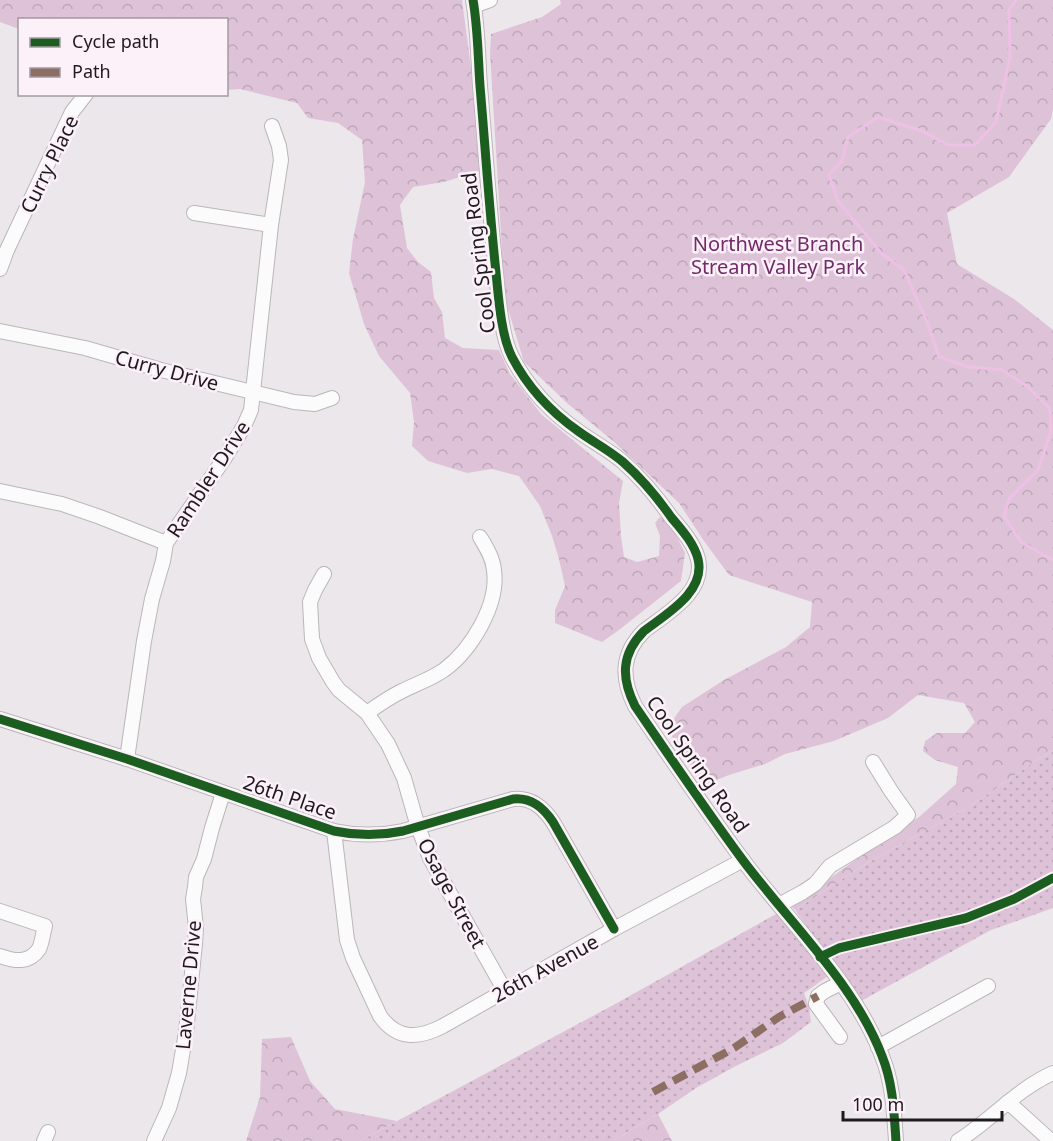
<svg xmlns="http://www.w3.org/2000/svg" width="1053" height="1141" viewBox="0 0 1053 1141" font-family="'Noto Sans',sans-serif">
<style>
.grass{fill:url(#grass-dots)}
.forest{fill:url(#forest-crowns)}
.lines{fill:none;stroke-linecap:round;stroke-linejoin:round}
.stream{stroke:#eec0e5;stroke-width:3}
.minor-casing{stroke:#bab6b9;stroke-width:16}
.minor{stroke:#fcfbfc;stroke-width:14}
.quiet{stroke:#8d6e63;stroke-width:8;stroke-dasharray:15 8;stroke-linecap:butt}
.cycleway-casing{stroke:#fcf1f9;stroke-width:13}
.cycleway{stroke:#1b5e20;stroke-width:9}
.labels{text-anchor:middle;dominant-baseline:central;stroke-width:5;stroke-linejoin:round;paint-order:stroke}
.street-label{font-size:20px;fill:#1e1a1d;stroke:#fcf1f9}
.park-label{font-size:20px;fill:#722a68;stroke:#fcf1f9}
</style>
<defs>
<pattern id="grass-dots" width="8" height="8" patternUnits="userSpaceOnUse" patternTransform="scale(1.5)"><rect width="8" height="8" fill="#dec3d8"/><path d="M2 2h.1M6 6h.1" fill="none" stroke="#bea7b9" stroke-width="1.8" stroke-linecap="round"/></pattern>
<pattern id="forest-crowns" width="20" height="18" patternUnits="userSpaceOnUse" patternTransform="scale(1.5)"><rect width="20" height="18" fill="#dec3d8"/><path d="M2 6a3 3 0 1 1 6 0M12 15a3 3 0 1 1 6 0" fill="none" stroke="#bea7b9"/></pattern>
</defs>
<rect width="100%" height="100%" fill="#ece7eb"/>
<g class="grass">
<polygon points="1053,751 1053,908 991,930 861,1001 795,910 862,866 972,805 1035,761"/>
<polygon points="776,914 783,920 828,976 804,993 809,1007 811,1022 783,1043 734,1067 696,1088 658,1114 612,1141 360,1141 617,1003"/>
</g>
<g class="forest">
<polygon points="0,0 462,0 471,68 479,171 444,182 413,187 400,205 407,248 418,262 431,272 434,298 442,312 445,338 463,348 499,350 510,374 542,415 623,481 619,503 621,536 624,557 637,562 659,556 660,536 655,523 660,517 669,521 685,553 681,581 619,630 602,642 555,623 555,610 565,586 559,559 552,536 540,506 519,476 492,469 467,473 428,461 412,446 414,422 410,393 379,356 364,324 349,273 353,239 365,182 362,140 338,123 308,118 297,103 240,89 227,90 226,20 20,20 19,29 0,22"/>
<polygon points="560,0 1053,0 1053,109 1051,119 1009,177 947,213 957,264 1014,299 1053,330 1053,751 1035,761 972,805 862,866 795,910 791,906 854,861 919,817 956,784 958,767 935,760 923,751 925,741 937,733 965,733 975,722 964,703 918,695 888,718 834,741 785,754 765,764 729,775 701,786 681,746 666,730 682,707 724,680 786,647 810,627 812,602 729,575 704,541 679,503 613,441 567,403 524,362 505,299 490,53 491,34 542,17 561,4"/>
<polygon points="291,1037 310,1081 335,1109 397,1121 360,1141 246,1141 260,1097 262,1039"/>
<polygon points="658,1114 672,1141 612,1141"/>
</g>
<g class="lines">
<polyline class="stream" points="1016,0 1009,10 1010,57 996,122 975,145 948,145 922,131 878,117 848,137 842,161 829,175 838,201 881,253 904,270 928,324 939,357 969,367 1002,370 1027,386 1050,409 1051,431 1038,470 1009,499 1004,516 1021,542 1053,560"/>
<g class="minor-casing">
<g id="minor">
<path d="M473 0C478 28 478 58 480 86 485 145 489 204 495 263 498 289 500 334 512 357 527 386 551 412 578 431 593 442 609 450 623 462 641 478 657 497 671 517 681 529 694 543 698 559 706 592 666 614 644 631 621 654 621 678 635 706 670 757 705 809 742 859 788 921 855 984 882 1056 893 1083 894 1112 896 1141"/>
<polyline points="474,6 490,0"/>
<polyline points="194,213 271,225"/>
<polyline points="0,269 7,250 72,112 86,94"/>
<polyline points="0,331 85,348 161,370 294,402 315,404 332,398"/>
<polyline points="0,491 62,504 100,517 166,543"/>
<polyline points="324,574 315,590 310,602 312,639 319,658 333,682 339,690 367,713 388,744 404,778 418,827 430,858 505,991"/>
<path d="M367 713C378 705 390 697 402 691 416 684 431 679 444 670 471 650 499 605 494 570 493 558 486 547 480 537"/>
<path d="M0 719 127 759 334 831C358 836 379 836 403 831L513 799C531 797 543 807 553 822L614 929"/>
<polyline points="127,759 144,641 152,599 163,561 166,543 224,459 244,426 251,410 271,225 281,160 279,146 272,126"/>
<path d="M334 831 347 940 353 958 380 1016C397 1040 418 1039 443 1026L614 929 743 860"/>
<polyline points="779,905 803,892 815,884 830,866 895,827 908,815 891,791 873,762"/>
<path d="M0 911 45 926C43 933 42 943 39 949 29 964 14 961 0 956"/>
<polyline points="840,1037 816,1004 818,996 825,991 841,983"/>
<polyline points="878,1047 988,986"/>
<polyline points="1008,1102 1051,1141"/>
<polyline points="44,1141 48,1132"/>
<polyline points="154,1141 169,1108 179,1073 186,1032 195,944 196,928 193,899 195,887 196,877 204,859 212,828 223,793"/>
<path d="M958 1141C991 1120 1017 1089 1053 1073"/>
</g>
</g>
<use href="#minor" class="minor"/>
<polyline class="quiet" points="653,1092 734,1048 779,1017 818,996"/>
<g class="cycleway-casing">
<g id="cycleway">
<path d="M473 0C478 28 478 58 480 86 485 145 489 204 495 263 498 289 500 334 512 357 527 386 551 412 578 431 593 442 609 450 623 462 641 478 657 497 671 517 681 529 694 543 698 559 706 592 666 614 644 631 621 654 621 678 635 706 670 757 705 809 742 859 788 921 855 984 882 1056 893 1083 894 1112 896 1141"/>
<path d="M0 719 127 759 334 831C358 836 379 836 403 831L513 799C531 797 543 807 553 822L614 929"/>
<polyline points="820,957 839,948 966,918 1014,899 1053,878"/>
</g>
</g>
<use href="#cycleway" class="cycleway"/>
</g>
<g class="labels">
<g class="street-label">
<text transform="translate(49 164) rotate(-64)">Curry Place</text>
<text transform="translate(478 253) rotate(-97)">Cool Spring Road</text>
<text transform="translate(167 370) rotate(15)">Curry Drive</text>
<text transform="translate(208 479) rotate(-57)">Rambler Drive</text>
<text transform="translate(698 764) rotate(55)">Cool Spring Road</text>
<text transform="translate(290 797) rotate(19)">26th Place</text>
<text transform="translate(452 893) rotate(62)">Osage Street</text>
<text transform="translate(545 968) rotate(-29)">26th Avenue</text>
<text transform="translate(188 985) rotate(-85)">Laverne Drive</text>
</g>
<g class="park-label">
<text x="778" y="243">Northwest Branch<tspan x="778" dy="23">Stream Valley Park</tspan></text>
</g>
</g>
<rect x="18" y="18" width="210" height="78" fill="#fcf1f9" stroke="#a39ba1" stroke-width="1.5"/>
<rect x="30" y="38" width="30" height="9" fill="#1b5e20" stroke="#a39ba1" stroke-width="1.5"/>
<text x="72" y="48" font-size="18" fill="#1e1a1d">Cycle path</text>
<rect x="30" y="68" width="30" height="9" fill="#8d6e63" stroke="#a39ba1" stroke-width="1.5"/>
<text x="72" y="78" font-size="18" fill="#1e1a1d">Path</text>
<path d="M843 1111v9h159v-9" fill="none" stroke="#1e1a1d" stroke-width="3"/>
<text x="852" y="1111" font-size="18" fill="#1e1a1d" stroke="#fcf1f9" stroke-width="4.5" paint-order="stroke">100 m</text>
</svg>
